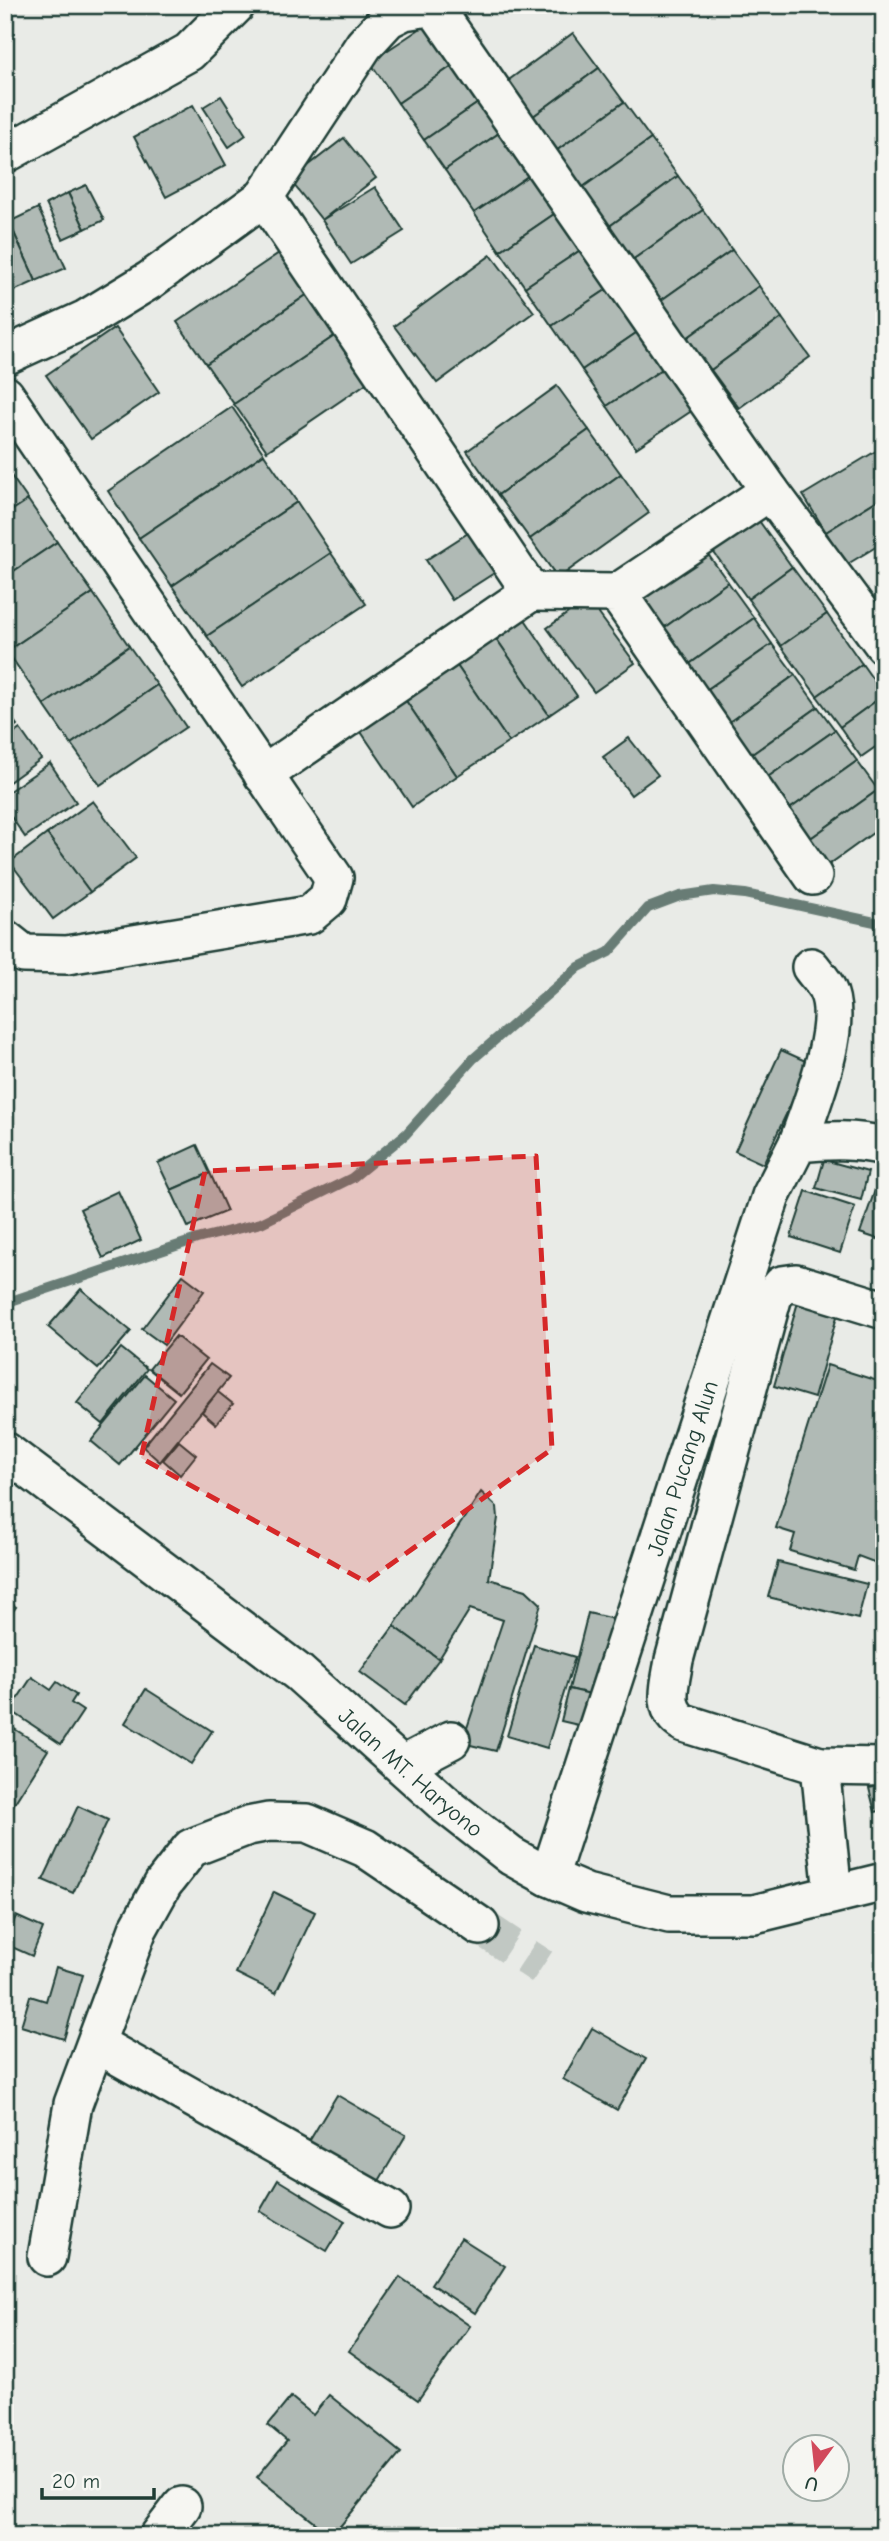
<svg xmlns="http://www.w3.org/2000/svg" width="889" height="2541" viewBox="0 0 889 2541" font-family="'Comic Neue',sans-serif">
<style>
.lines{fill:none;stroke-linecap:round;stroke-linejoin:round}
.stream{stroke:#687c75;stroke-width:10}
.building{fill:#b0bab5;stroke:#1f3d34;stroke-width:2}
.minor-tunnel{stroke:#c1c8c3;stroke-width:37;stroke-dasharray:37 18;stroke-linecap:butt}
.minor-casing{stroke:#1f3d34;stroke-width:42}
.minor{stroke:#f6f6f2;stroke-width:37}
.marked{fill:#d62828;fill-opacity:0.2;stroke:#d62828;stroke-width:5;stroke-dasharray:14 9;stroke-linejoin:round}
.labels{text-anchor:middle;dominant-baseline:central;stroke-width:5;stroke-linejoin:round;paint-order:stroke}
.street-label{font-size:23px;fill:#1f3d34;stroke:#f6f6f2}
</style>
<rect width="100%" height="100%" fill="#e9ebe7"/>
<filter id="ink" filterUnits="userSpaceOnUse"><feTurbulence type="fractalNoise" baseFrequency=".0143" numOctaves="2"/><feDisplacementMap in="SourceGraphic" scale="14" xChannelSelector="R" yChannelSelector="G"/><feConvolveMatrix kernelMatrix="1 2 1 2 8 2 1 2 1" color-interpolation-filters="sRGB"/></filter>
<g filter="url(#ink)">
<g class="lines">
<polyline class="stream" points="5,1303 197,1239 261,1223 352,1178 406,1134 473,1059 579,967 609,952 648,908 680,896 714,891 745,894 884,924"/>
</g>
<g class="building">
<polygon points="430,22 458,62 398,103 370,62"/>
<polygon points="573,33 599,68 528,120 502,85"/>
<polygon points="458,62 484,99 424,140 398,103"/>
<polygon points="599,68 624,102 552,154 528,120"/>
<polygon points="221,96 246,135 229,147 203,107"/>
<polygon points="484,99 505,129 445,170 424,140"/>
<polygon points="624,102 651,139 579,190 552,154"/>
<polygon points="193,105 226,165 166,197 134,137"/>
<polygon points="505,129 534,172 474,213 445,170"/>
<polygon points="344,138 376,178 322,220 290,180"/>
<polygon points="651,139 678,176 607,228 579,190"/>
<polygon points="534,172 560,210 500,251 474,213"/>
<polygon points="678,176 703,210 631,261 607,228"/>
<polygon points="86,185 104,220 85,229 68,193"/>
<polygon points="375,187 404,231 351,264 322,220"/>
<polygon points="68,193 85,229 63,239 46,204"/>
<polygon points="38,208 66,268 36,281 9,222"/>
<polygon points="560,210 585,247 525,287 500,251"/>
<polygon points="703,210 732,250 660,301 631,261"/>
<polygon points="9,222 36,281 5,295 5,224"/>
<polygon points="585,247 612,286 552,326 525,287"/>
<polygon points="732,250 759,286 687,338 660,301"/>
<polygon points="282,251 311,292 206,364 177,322"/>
<polygon points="491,255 534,312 437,383 394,326"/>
<polygon points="612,286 642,329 582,370 552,326"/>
<polygon points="759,286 782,318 711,370 687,338"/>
<polygon points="311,292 339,333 234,404 206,364"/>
<polygon points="782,318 810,357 739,408 711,370"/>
<polygon points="115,328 159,392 91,439 46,375"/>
<polygon points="642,329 667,366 607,406 582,370"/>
<polygon points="339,333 371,380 267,451 234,404"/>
<polygon points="667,366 696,408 636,448 607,406"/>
<polygon points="557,386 589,430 498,495 467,451"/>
<polygon points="232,407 264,454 139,538 108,491"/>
<polygon points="589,430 621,474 530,539 498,495"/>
<polygon points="876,451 884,464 884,496 826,532 803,495"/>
<polygon points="264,454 297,502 172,586 139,538"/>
<polygon points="5,467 28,500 5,515"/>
<polygon points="621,474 649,513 558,578 530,539"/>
<polygon points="884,496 884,542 846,565 826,532"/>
<polygon points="28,500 57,542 5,577 5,515"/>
<polygon points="297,502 331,553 207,636 172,586"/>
<polygon points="757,518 792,567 748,599 712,550"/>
<polygon points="476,528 502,568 452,600 426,560"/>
<polygon points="57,542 93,593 7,651 5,577"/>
<polygon points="331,553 366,604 242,687 207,636"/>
<polygon points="707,553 728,582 658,632 637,604"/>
<polygon points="792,567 827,614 781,646 748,599"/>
<polygon points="728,582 754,618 684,668 658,632"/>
<polygon points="93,593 129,646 44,705 7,651"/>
<polygon points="588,599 635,663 594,692 547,628"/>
<polygon points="520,612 577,696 549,715 491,631"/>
<polygon points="827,614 862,664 817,696 781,646"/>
<polygon points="754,618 772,644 702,693 684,668"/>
<polygon points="491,631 549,715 509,742 451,657"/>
<polygon points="772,644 795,675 725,725 702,693"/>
<polygon points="129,646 157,685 71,744 44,705"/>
<polygon points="451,657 509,742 457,776 400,692"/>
<polygon points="862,664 884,695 840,727 817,696"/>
<polygon points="795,675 818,707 748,757 725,725"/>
<polygon points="157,685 186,727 100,785 71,744"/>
<polygon points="400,692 457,776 412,807 355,723"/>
<polygon points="884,695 884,741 861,757 840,727"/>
<polygon points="818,707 835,730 765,779 748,757"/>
<polygon points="5,709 17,725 5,733"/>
<polygon points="20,729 41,759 5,785 5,740"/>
<polygon points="835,730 857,761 787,811 765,779"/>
<polygon points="629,738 658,775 631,795 603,757"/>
<polygon points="857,761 878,790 808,840 787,811"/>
<polygon points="50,763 76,802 25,837 5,808 5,794"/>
<polygon points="878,790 884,798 884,825 827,866 808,840"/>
<polygon points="93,801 136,858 90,892 47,834"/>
<polygon points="47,834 90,892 53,919 10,862"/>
<polygon points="781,1050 810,1063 763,1164 735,1151"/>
<polygon points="197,1145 210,1173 171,1190 158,1163"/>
<polygon points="824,1160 868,1172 861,1200 816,1188"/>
<polygon points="210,1173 227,1211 188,1227 171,1190"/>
<polygon points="881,1173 884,1174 884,1241 860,1233"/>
<polygon points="118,1191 141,1240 103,1258 80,1209"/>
<polygon points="806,1191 855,1207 840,1253 791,1237"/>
<polygon points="183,1275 204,1291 164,1345 142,1329"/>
<polygon points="81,1289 131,1331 98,1369 48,1327"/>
<polygon points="798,1302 838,1313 814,1398 774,1386"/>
<polygon points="176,1336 206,1360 179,1393 149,1369"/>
<polygon points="121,1348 147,1369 103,1424 77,1403"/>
<polygon points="210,1364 229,1378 160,1462 143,1447"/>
<polygon points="827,1365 884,1383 884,1550 879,1564 858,1556 854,1570 790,1551 795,1534 776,1528"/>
<polygon points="145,1375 174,1399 120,1465 91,1441"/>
<polygon points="218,1392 233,1404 216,1424 202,1412"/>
<polygon points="179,1441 196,1455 180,1475 163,1460"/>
<polygon points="481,1492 497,1507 498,1518 489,1579 526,1590 541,1604 496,1751 462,1743 503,1620 470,1609 439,1659 394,1626"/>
<polygon points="778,1562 867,1584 858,1619 768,1597"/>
<polygon points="5,1599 16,1607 5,1622"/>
<polygon points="588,1613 618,1620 599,1696 569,1689"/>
<polygon points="394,1626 439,1659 405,1705 360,1672"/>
<polygon points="534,1645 575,1657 547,1748 507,1736"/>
<polygon points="32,1677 51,1690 57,1682 76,1695 71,1703 83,1711 61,1744 10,1710"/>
<polygon points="146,1689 212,1731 191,1764 125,1723"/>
<polygon points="569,1689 599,1696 591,1728 561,1721"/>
<polygon points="5,1723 48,1750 5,1818"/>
<polygon points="884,1785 884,1810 875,1812 869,1788"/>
<polygon points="78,1806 108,1820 73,1893 43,1880"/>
<polygon points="274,1892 315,1912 276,1993 236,1973"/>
<polygon points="16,1916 43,1928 32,1956 5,1944"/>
<polygon points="56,1967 83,1975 64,2039 21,2026 30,1996 46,2001"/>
<polygon points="592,2028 646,2059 617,2110 563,2079"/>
<polygon points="337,2095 406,2135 376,2186 307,2145"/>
<polygon points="278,2180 345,2221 327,2251 260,2211"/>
<polygon points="461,2238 505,2266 475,2313 431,2284"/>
<polygon points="400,2277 470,2326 418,2400 349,2351"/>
<polygon points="329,2395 401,2453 332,2536 257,2477 287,2441 268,2425 291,2397 313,2415"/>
<polygon points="270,2527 280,2536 262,2536"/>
</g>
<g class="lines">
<polyline class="minor-tunnel" points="480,1926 542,1967"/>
<g class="minor-casing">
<g id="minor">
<polyline points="5,154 189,52 236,5"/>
<polyline points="264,197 531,592 617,593 813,876"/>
<polyline points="5,356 86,319 150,280 264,197 364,45 388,19 404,11 429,7 439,14 770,491 884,645"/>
<polyline points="5,395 334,878 328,899 309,915 67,955 24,954 5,939"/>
<polyline points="617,593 770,491"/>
<polyline points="263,775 531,592"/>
<path d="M798 1143C810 1108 845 1024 827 989 824 982 816 974 811 967"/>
<path id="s1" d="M5 1451 299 1673 447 1806 511 1856 549 1877 586 1893 669 1914H754L884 1882"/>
<polyline points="405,1764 451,1740"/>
<polyline points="820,1766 884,1767"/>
<path id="s2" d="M549 1877 771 1196 798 1143C828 1140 855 1139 884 1146"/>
<path d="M833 1894 820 1766 684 1723C660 1710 671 1681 674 1660L773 1296 782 1285 796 1283 884 1310"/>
<polyline points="97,2044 390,2209"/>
<polyline points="47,2257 73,2104 138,1929 163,1884 191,1848 248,1826 269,1822 307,1823 365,1848 480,1926"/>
<polyline points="159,2536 182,2506"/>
</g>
</g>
<use href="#minor" class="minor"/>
</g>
</g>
<path class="marked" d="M536 1156 552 1449 366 1582 141 1458 205 1171Z"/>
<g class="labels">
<g class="street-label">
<text stroke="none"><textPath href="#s2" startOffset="430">Jalan Pucang Alun</textPath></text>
<text stroke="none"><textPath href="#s1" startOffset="518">Jalan MT. Haryono</textPath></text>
</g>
</g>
<rect width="889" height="2541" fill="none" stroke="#f6f6f2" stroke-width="28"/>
<rect x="14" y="14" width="861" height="2513" fill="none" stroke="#1f3d34" stroke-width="2.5" filter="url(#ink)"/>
<g transform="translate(816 2468) rotate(195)"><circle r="33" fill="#f6f6f2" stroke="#a0aca6" stroke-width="2"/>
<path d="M0-5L12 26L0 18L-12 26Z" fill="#d1495b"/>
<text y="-10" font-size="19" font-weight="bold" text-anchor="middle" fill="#1f3d34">U</text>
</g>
<path d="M42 2488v10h112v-10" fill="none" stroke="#1f3d34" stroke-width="3.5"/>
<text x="52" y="2488" font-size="21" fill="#1f3d34" stroke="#f6f6f2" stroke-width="5" paint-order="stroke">20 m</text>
</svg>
